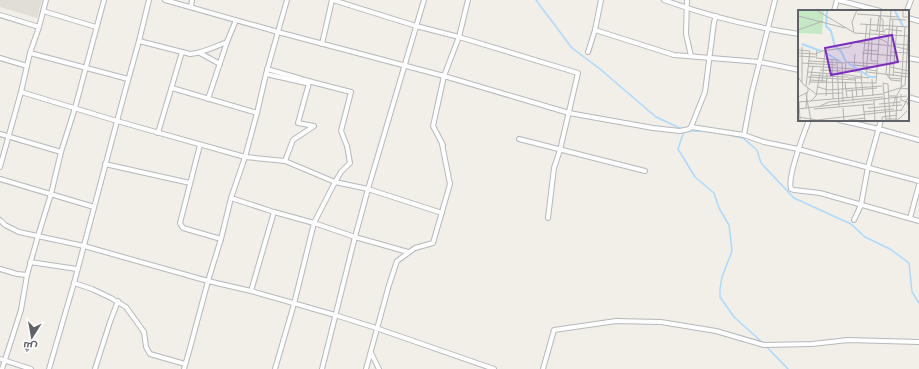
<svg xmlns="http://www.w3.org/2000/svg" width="919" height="369" viewBox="0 0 919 369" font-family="'Archivo Narrow',Cairo,sans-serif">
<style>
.education{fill:#e1ded6}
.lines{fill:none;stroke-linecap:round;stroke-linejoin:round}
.stream{stroke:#aadaff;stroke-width:1.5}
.street-casing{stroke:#b5b8bc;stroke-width:6}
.street{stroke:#fff;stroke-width:4}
.inset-river{fill:none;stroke:#aadaff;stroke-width:2}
.inset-road{fill:none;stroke:#b3b3b1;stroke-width:1}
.view{fill:#7b2cbf;fill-opacity:0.15;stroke:#7b2cbf;stroke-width:2}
.inset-edge{fill:none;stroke:#5f6368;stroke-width:2}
</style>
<rect width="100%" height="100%" fill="#f1efe8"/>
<polygon class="education" points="0,0 42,0 37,18 0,7"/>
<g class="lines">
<g class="stream">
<polyline points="536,0 572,48 600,69 656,117 682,129"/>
<polyline points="684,131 678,149 695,177 714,193 719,208 729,225 732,251 722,277 720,289 720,297 734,317 763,343"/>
<polyline points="688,131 708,131"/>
<polyline points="730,135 743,138 757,150 761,163 794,198 851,224 865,237 890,249 909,263 912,292 919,303"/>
<polyline points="766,346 788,369"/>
</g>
<g class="street-casing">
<g id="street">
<polyline points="149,0 139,41 124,95 74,283 92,289 111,298 126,307 144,332 146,347 150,354 185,364"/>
<polyline points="165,0 278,32 444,76 569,113 653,128 680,131 689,129 691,127 705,92 714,22 716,16"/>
<polyline points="333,0 416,26 459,37 578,73 560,150 554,168 548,218"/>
<path d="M664 0C708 16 753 27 799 34"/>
<polyline points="687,0 686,34 691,56"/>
<polyline points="838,0 880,11"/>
<polyline points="191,7 192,0"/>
<polyline points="43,11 96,27"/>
<polyline points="834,11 837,0"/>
<polyline points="907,11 911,0"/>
<polyline points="0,15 39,27"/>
<polyline points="908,18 919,21"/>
<polyline points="595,30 674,55 760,62 799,70"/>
<path d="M139 41 190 54C203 53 214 47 227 42"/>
<polyline points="322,44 332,0"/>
<polyline points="588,52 595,30 601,0"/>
<polyline points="30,53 128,79"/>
<polyline points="200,53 220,64"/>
<polyline points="0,58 27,66"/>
<polyline points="908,58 919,60"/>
<polyline points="267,69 312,82 351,92 341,131 347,146 350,163 341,172 335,182 314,223 294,304 275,369"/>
<polyline points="266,74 306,83"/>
<polyline points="172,88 257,113"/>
<polyline points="21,92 117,121 245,157 285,161 335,182 368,189 442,213"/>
<polyline points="908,97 919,100"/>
<polyline points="208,99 227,42 236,20"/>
<path d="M809 120C804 133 787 178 791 189L794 190 820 193 919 221"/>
<polyline points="839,120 879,129 919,140"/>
<polyline points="691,127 744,135 764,142 798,149 919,181"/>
<polyline points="158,133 182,52"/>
<polyline points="0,134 61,152"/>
<polyline points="744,135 752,92 775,0"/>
<polyline points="519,139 645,171"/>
<polyline points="200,145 180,223 183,228 221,239"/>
<polyline points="443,145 433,126 444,76 459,37 468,0"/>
<polyline points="285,161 293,140 314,126 298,123 309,83"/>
<polyline points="105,164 190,183"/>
<polyline points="0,167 21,92 30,53 39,27 46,0"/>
<polyline points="0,179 94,207"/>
<polyline points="231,198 274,212 314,223 355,237 408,252"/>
<polyline points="910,218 919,185"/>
<polyline points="0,220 5,225 19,232 84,246 208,281 251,291 335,315 376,328 494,369"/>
<polyline points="854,220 861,205 868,167 881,120"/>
<polyline points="30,262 77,269"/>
<polyline points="0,269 17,274 27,275"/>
<polyline points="251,291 274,212"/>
<polyline points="371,353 379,369"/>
<polyline points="0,359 31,369"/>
<polyline points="2,369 21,310 27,275 38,236 51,194 61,152 75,108 104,0"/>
<polyline points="49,369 74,283"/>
<polyline points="95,369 110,322 118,301"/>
<polyline points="184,369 190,348 208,281 221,239 231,198 245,157 257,113 266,74 287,0"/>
<polyline points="322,369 355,237 368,189 424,0"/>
<polyline points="366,369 389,285 397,261 415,248 433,243 450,184 442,144"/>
<polyline points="543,369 554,330 616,321 661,322 716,331 764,345 812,344 848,340 919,342"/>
</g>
</g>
<use href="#street" class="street"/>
</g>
<g transform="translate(798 10)">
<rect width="111" height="111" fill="#f1efe8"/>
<path d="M0 0H26L24 24 0 23Z" fill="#c5e8c5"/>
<path class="inset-river" d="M29 0 28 16 33 21 37 37 43 41 48 52M97 1 105 16M4 34 23 41M28 43 43 52M50 53 72 67H78"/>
<path class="inset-road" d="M18 0 55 22M59 0 54 12 56 23 111 26M105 0V7H111M59 4 100 7M0 6 47 18M92 9 108 10M62 14 111 17M0 20 25 11M72 20 87 22M86 21 88 19 104 21M79 22 81 6 85 10V22M74 28 73 51H79M81 28 90 33 88 64M90 33 93 0M98 34 111 35M4 37V72M0 40 12 41 8 76M19 40 18 48 39 50 41 97M66 40 80 41M93 42 111 43M0 43 18 44 24 41 52 37 55 32 95 36 111 40M64 43 97 46M57 44 56 55 75 57M0 46 17 47M65 48 69 14M65 48 66 59 79 61M34 50 35 89M10 51 47 53M96 51 111 52M4 53 38 55M44 53 45 92M10 56 56 59M92 57 111 61M22 60 43 61M47 61 48 52 96 55M47 61 62 62M10 62 50 65M69 62 111 67M96 62 111 64M63 63 65 86M68 64 73 8M88 64 93 70 103 71M13 65 25 66M50 65 71 68M25 66 50 67M95 66 99 16M0 67 5 74 18 84 44 83M10 67 57 70M57 67 59 87M50 68H63M91 68 95 10M91 68 104 69M74 69 75 86M12 70 29 71M12 72 78 73 83 0M24 73 27 40M47 73 49 87M11 75 15 56M20 77 30 80 84 76M103 77 107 75 111 15M103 78 107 17M54 79 55 91M48 81 79 78M86 83 102 78 111 79M8 84 13 111M103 84V90L109 92 110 95M28 86 29 63M91 86H98L95 96M0 87 10 82V78M35 89 85 84M76 90 77 111M13 91 18 86 22 63M0 92 35 89M1 92 2 111M65 94 67 111M81 94 103 92M22 96 31 92 85 87M8 98 9 82M45 98 46 111M70 98 104 95M0 99 109 86M16 99 76 94M103 101 111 86M66 102 96 99M0 107 19 110 104 100M88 109H101L109 101M50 110 67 108M84 111V107L99 105M88 111 85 73 90 74 92 111M98 111 99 85 103 78"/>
<path class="view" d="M94 25 100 52 33 65 27 38Z"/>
<rect width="111" height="111" class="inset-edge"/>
</g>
<g transform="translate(32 337) rotate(191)" stroke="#ffffff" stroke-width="3" paint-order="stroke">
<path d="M0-3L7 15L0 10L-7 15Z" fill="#5f6368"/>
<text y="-6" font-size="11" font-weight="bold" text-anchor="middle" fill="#5f6368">ش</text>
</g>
</svg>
